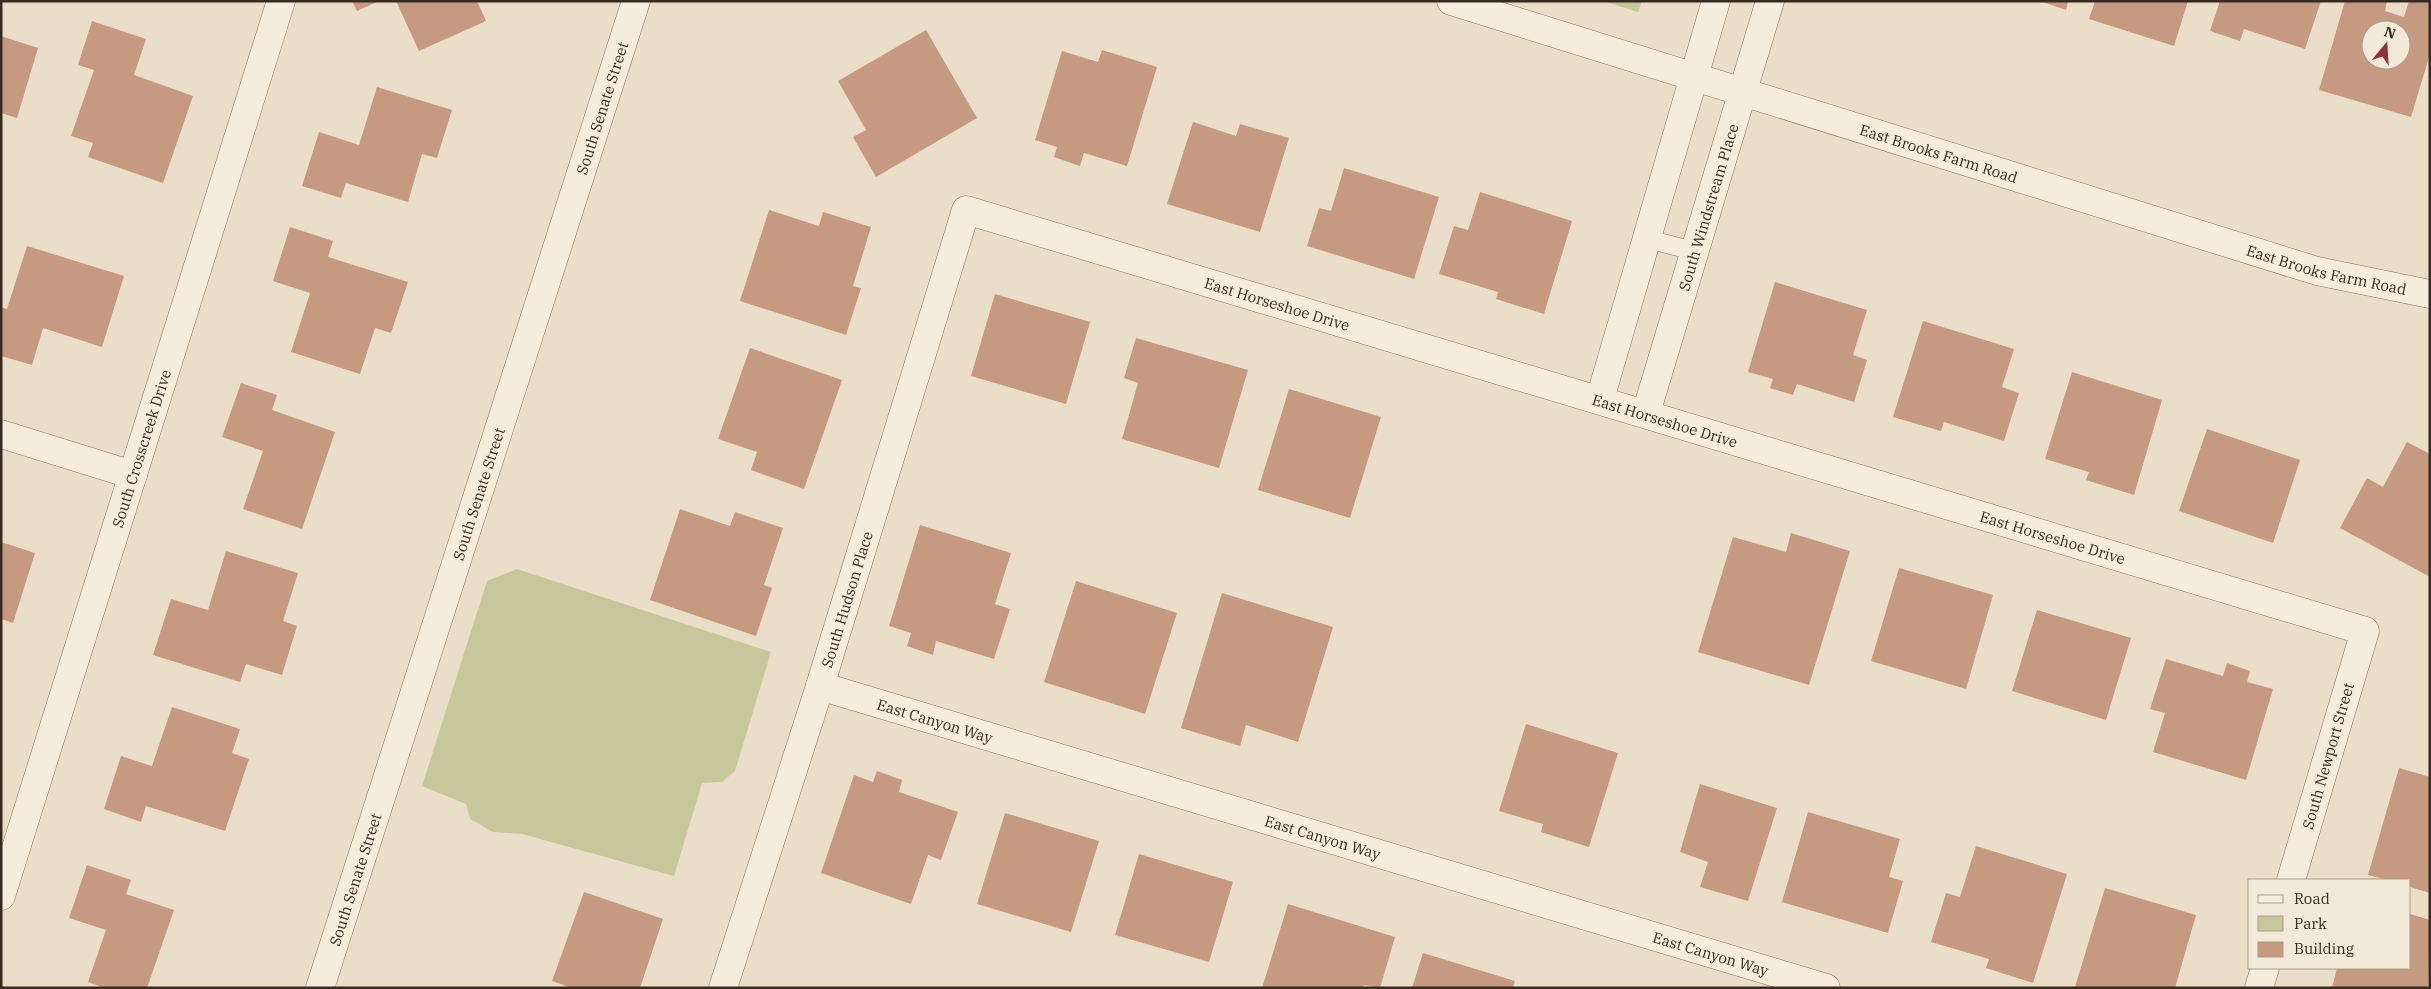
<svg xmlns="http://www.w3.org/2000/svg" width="2431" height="989" viewBox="0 0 2431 989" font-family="'IBM Plex Serif',serif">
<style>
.green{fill:#c6c89c}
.building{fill:#c69981;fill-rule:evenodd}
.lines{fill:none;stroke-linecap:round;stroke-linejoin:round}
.service-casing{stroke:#85705e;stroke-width:19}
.minor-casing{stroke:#85705e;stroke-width:29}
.service{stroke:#f6ecdb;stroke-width:18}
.minor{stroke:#f6ecdb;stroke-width:28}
.labels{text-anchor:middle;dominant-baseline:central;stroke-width:5;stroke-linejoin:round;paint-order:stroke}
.street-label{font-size:15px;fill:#372a21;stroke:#f3e9d7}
</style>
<rect width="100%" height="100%" fill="#ebdec8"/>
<g class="green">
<polygon points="1603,1 1642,1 1638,12"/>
<polygon points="517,569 771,652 735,771 722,782 702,783 674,876 522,834 493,832 470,819 466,804 422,786 487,581"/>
</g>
<g class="building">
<polygon points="352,1 379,1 357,11"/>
<polygon points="396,1 477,1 486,21 419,51"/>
<polygon points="2040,1 2068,1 2066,10"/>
<polygon points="2095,1 2188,1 2174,46 2089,19"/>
<polygon points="2220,1 2321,1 2305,49 2244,29 2240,41 2210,31"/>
<path d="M2345 1H2387L2385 11 2404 17 2409 1H2430V54L2411 117 2319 90ZM2371 30H2401V60H2371Z"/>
<polygon points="92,21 146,39 134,75 193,96 163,183 88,157 93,143 71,136 94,70 78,65"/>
<polygon points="926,30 977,118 876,177 853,137 866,130 838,81"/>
<polygon points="1,36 38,48 17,118 1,113"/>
<polygon points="1102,50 1157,67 1127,166 1084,153 1080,166 1054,157 1057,147 1035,140 1062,51 1098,62"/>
<polygon points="377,87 452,110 437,158 422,154 408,202 346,183 341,198 302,186 319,132 359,145"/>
<polygon points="1193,122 1236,136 1240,124 1289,138 1260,232 1167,204"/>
<polygon points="1344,168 1439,197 1414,279 1307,246 1319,208 1331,211"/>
<polygon points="1480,192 1572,221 1544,314 1496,299 1498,292 1439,274 1454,226 1468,230"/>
<polygon points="769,210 819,226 823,212 871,227 853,286 861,288 846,335 740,301"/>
<polygon points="290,227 333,241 328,257 408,282 391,333 375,328 360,374 291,352 310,293 273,281"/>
<polygon points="27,246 124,276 102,347 43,328 32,365 1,356 1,307 7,309"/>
<polygon points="1775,282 1867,310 1853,355 1867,360 1854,402 1797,384 1793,395 1770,388 1773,379 1748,372"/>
<polygon points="995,294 1090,322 1066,404 971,376"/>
<polygon points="1923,321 2014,349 2002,387 2019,393 2004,441 1944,422 1941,431 1893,417"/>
<polygon points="1136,338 1248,370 1219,468 1122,439 1138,383 1124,378"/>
<polygon points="750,348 842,380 804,489 751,470 757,452 718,439"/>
<polygon points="2072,372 2162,400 2134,495 2086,480 2089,472 2045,459"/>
<polygon points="241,383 277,395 272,410 335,432 302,529 243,509 263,451 222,437"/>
<polygon points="1289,389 1381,417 1350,518 1258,490"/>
<polygon points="2207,429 2300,460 2273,543 2179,511"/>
<polygon points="2407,442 2430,454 2430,577 2340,528 2367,478 2383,487"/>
<polygon points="680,509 730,526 735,512 783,528 764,585 772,588 756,636 650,600"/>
<polygon points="920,525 1011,553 995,604 1010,609 994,659 936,641 933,655 907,646 911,633 889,626"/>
<polygon points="1791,533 1850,551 1809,685 1698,652 1733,537 1786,552"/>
<polygon points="1,542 35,553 13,623 1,619"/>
<polygon points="226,551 298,573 283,621 297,626 282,675 246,664 240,682 153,655 171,599 208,610"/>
<polygon points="1899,568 1993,595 1966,689 1871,661"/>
<polygon points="1076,581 1177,613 1145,714 1044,682"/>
<polygon points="1222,593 1333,627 1298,742 1246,725 1240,746 1181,728"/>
<polygon points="2037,610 2131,638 2106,720 2012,691"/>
<polygon points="2166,659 2223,676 2227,663 2250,671 2247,682 2273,689 2246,780 2153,752 2165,713 2150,709"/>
<polygon points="172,707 240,729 232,753 249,759 225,831 146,806 141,822 104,809 121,756 152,766"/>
<polygon points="1526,724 1618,753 1589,847 1541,832 1543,824 1499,811"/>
<polygon points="2399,768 2430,777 2430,893 2410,887 2410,880 2388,880 2368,875"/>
<polygon points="877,771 902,780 899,792 958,812 941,860 928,855 911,904 821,873 854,775 873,782"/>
<polygon points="1700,784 1777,808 1748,901 1700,887 1708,862 1680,852"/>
<polygon points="1808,812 1900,839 1889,877 1903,881 1888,933 1782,902"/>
<polygon points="1005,813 1099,841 1071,932 977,904"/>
<polygon points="1976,846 2067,874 2033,983 1986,968 1989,959 1931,942 1946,893 1960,897"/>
<polygon points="1139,854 1233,882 1209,962 1115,935"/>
<polygon points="87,865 131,880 126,894 174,910 147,988 104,988 88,982 106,930 69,918"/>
<polygon points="2105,888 2196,915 2175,988 2075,987"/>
<polygon points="584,892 663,919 640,988 572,988 552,981"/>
<polygon points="1288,904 1395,937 1380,988 1364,985 1363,988 1262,988"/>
<polygon points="2410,914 2430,920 2428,988 2332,988 2337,968 2410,968"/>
<polygon points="1423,953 1515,981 1513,988 1412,988"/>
</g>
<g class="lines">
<g class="service-casing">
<polyline id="service" points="1647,239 1694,251"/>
</g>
<g class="minor-casing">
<g id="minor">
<path id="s1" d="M1451 1 2317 271 2430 294"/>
<polyline points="1600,399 1716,1"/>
<path id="s2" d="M1646 413 1770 1"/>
<polyline points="1,434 133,475"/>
<path id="s3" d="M820 686 1826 988"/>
<path id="s4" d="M1 896 281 1"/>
<path id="s5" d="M320 988 636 1"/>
<path id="s6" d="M723 988 820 686 966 210 2365 631 2291 880"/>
<polyline points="2259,988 2265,968"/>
</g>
</g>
<use href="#service" class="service"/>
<use href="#minor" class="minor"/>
</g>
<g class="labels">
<g class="street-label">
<text stroke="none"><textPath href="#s5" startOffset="924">South Senate Street</textPath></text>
<text stroke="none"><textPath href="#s1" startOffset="511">East Brooks Farm Road</textPath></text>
<text stroke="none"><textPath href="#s2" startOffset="215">South Windstream Place</textPath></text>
<text stroke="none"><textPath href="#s1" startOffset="916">East Brooks Farm Road</textPath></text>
<text stroke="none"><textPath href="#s6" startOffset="1140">East Horseshoe Drive</textPath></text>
<text stroke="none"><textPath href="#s6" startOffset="1545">East Horseshoe Drive</textPath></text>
<text stroke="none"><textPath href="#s4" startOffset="469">South Crosscreek Drive</textPath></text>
<text stroke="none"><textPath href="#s5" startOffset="519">South Senate Street</textPath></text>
<text stroke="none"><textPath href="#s6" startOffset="1950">East Horseshoe Drive</textPath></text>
<text stroke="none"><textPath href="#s6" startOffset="408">South Hudson Place</textPath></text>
<text stroke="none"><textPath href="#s3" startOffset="120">East Canyon Way</textPath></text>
<text transform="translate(2328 756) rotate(-74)">South Newport Street</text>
<text stroke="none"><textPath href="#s3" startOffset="525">East Canyon Way</textPath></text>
<text stroke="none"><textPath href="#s5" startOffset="114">South Senate Street</textPath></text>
<text stroke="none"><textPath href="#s3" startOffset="930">East Canyon Way</textPath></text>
</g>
</g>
<rect width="2431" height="989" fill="none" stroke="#372a21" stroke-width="5"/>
<rect x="2248" y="879" width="162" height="90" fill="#f3e9d7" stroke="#a89d8e"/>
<rect x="2258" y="895" width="25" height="8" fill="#f6ecdb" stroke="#a89d8e"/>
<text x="2294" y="904" font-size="15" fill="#372a21">Road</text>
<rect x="2258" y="916" width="25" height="15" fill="#c6c89c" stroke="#a89d8e"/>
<text x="2294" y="929" font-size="15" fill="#372a21">Park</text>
<rect x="2258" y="942" width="25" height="15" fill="#c69981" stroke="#a89d8e"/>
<text x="2294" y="954" font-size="15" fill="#372a21">Building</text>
<g transform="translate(2386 45) rotate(18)"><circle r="24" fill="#f3e9d7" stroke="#a89d8e"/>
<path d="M0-4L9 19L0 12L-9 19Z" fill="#8f333a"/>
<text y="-8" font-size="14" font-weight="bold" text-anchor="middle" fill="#372a21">N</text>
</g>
</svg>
